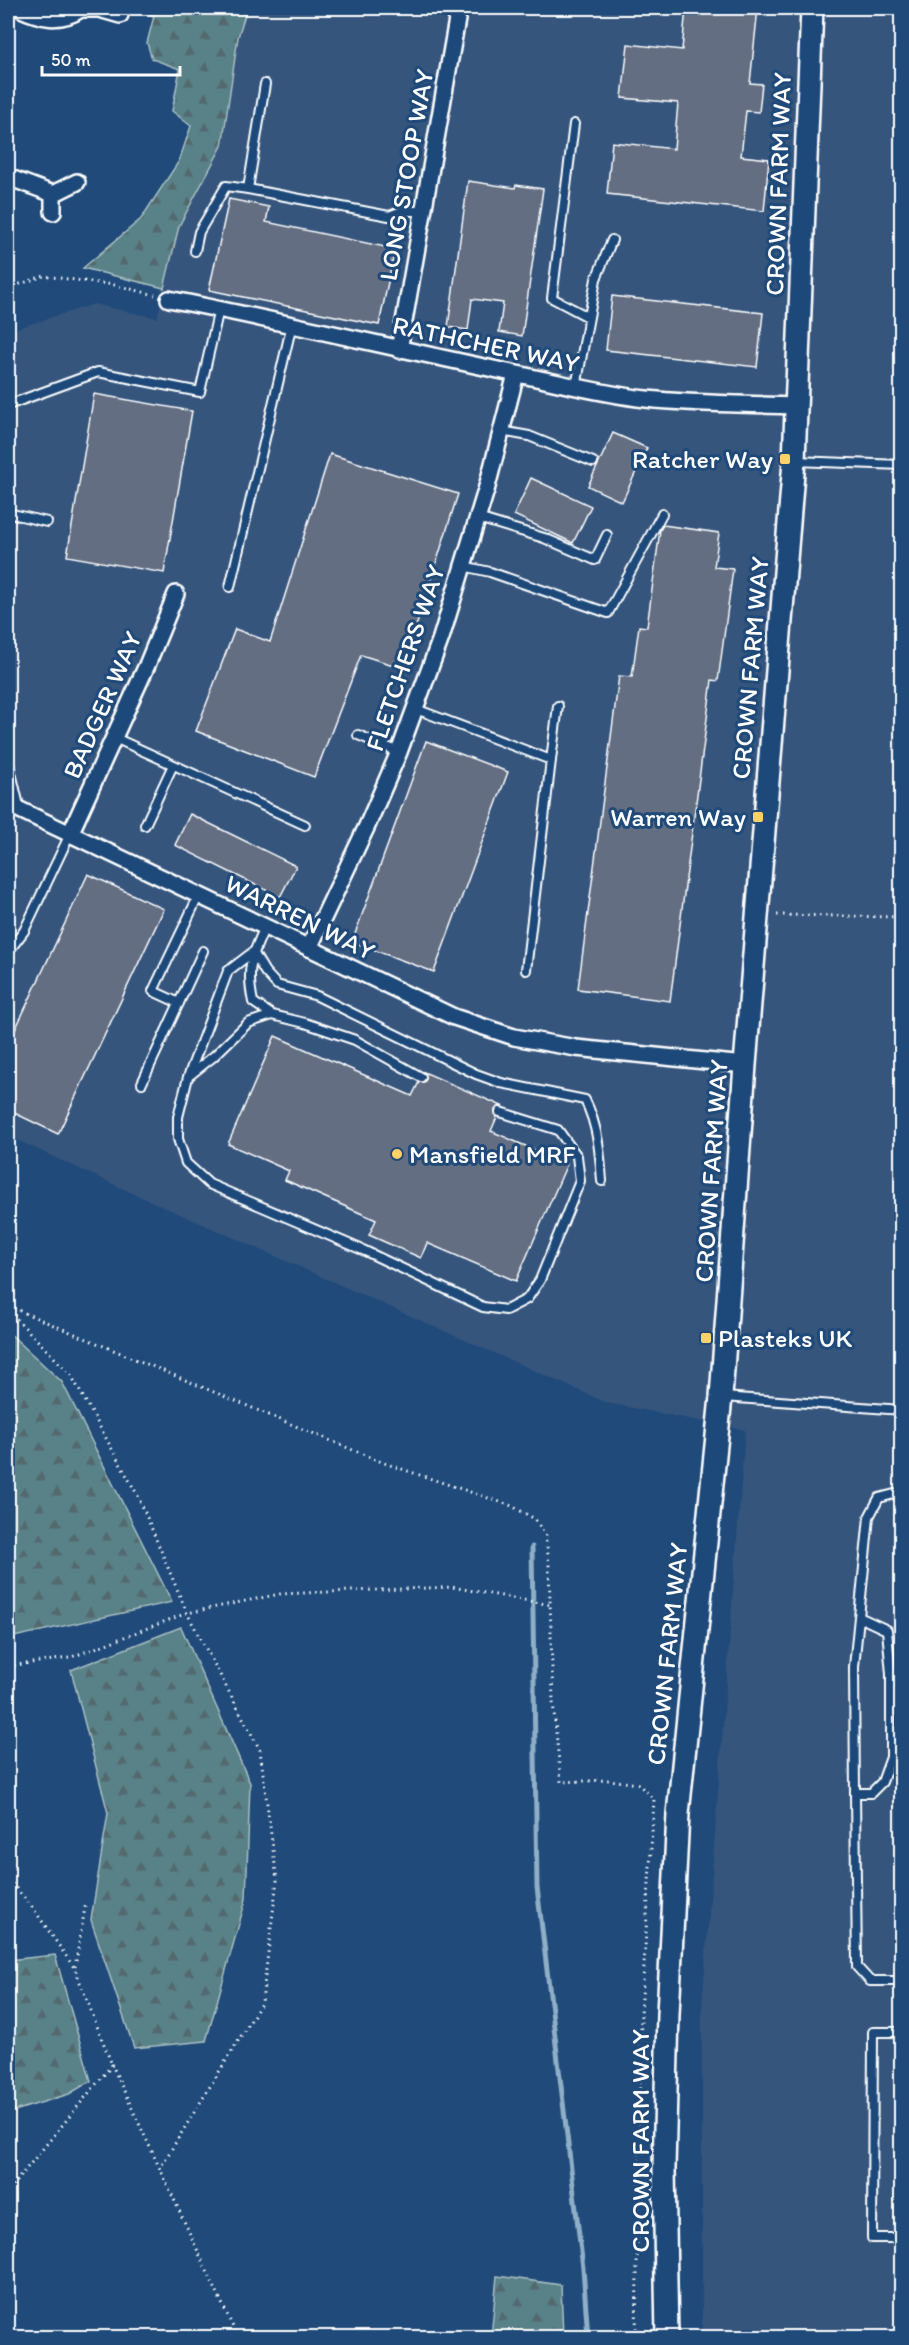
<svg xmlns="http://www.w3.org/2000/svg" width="909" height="2345" viewBox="0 0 909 2345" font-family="Itim,sans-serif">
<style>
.built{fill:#34557d}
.forest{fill:url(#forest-firs);stroke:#acc0c4;stroke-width:1.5}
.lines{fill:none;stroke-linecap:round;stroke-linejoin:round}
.stream{stroke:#8fafc7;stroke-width:5}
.building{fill:#646e83;stroke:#fff;stroke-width:1.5}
.lane-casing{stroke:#fff;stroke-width:12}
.street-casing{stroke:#fff;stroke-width:20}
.secondary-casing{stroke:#fff;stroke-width:26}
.path{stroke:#fff;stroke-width:3;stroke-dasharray:1.5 4.5;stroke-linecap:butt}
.lane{stroke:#1f4a7a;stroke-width:8}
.street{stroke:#1f4a7a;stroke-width:15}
.secondary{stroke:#1f4a7a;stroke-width:21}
.poi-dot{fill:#ffd166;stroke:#1f4a7a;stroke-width:2}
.labels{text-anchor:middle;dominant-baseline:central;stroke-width:6;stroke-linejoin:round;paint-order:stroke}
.street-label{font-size:26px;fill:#fff;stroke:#1f4a7a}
.poi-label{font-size:26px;fill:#fff;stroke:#1f4a7a;text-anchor:end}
</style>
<defs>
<pattern id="forest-firs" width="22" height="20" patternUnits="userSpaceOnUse" patternTransform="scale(1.5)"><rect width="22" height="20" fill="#588188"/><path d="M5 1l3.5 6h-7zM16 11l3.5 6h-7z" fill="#53696d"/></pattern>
</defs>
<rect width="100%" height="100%" fill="#1f4a7a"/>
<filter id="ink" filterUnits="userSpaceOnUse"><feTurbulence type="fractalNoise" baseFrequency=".0167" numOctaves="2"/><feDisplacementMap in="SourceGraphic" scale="12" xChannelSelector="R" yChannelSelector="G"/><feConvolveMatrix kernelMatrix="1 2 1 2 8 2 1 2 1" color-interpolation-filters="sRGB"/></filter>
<g filter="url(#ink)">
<polygon class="built" points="247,8 901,8 901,2337 702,2337 702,2007 745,1430 607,1403 130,1192 8,1136 8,331 94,304 157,318 179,226 222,146 238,37"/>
<g class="forest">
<polygon points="137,8 247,8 238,37 222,146 179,226 164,288 83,268 141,219 179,161 191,126 172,111 180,69 152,59 147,43 154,16"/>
<polygon points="8,1332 62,1382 172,1602 14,1637 8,1632"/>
<polygon points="181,1627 250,1783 246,1899 206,2041 134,2048 91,1920 108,1813 71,1670"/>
<polygon points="55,1955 91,2081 69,2094 8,2113 8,1960"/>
<polygon points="497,2276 561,2285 563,2337 491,2337"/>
</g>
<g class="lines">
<polyline class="stream" points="532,1547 537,1887 583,2268 588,2338"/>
</g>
<g class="building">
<polygon points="686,8 758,8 750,83 762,84 759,112 746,111 741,156 769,159 764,211 607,194 612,142 674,149 678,103 622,98 628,44 682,50"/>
<polygon points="468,181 515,188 516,185 543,189 522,336 499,332 503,303 472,299 468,330 448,327"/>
<polygon points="229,199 269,207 266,222 395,249 379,325 209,290"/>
<polygon points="612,296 763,313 757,367 606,350"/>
<polygon points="94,394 192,411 164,573 67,556"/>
<polygon points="613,433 647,448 622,502 588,486"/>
<polygon points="330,454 458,494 403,668 361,655 314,777 196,731 235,629 270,642"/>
<polygon points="531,478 591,506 573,543 514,515"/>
<polygon points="663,525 719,533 714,567 733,569 718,681 712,680 670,1001 578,989 619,676 632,677 639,626 647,627 660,530"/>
<polygon points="426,741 508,772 434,972 352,942"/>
<polygon points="190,814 296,866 280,897 175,845"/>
<polygon points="88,874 164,909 58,1134 8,1110 8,1045"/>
<polygon points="275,1036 412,1096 419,1082 424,1082 426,1079 424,1072 502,1106 495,1110 497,1117 491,1131 567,1164 516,1281 427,1243 421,1258 369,1235 376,1220 285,1180 289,1171 228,1144"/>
</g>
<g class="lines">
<g class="lane-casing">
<g id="lane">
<polyline points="265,84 248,189 389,216 402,211 424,211"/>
<polyline points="574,124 552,298 588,317"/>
<polyline points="195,251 199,232 226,186 248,189"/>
<polyline points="576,387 596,279 612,240"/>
<polyline points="8,405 98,372 200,392 219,309"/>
<polyline points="501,431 529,436 593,462"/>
<polyline points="795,461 902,465"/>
<polyline points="8,513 47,522"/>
<polyline points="478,518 544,538 595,560 607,535"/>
<polyline points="463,566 490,572 608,613 662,514"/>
<polyline points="230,587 292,324"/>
<polyline points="416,709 551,760 526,970"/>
<polyline points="358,735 399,752"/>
<polyline points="115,738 305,825"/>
<polyline points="8,760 20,810 11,813 8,820"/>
<polyline points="551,760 558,706"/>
<polyline points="145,825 173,765"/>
<path d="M265 927C251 957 246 969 253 1002L272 1015 305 1023 355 1040 421 1077"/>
<polyline points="8,952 24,931 70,834"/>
<polyline points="179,1003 153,991 199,895"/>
<polyline points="190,1075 214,1056 248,1023 272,1015"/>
<polyline points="142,1083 203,951"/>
<path d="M500 1112 558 1130 577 1156 580 1181 540 1280 527 1299 506 1310 483 1307 365 1251 209 1184 186 1163 178 1139V1117L188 1077 228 971 253 952 265 972 277 985 317 996 476 1074 501 1083 585 1100C598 1126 600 1153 602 1181"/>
<polyline points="723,1397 902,1410"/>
<polyline points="859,1617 887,1630 891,1674 891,1757 882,1782 871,1793 855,1793 854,1667 869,1517 879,1498 902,1492"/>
<polyline points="855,1793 857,1967 870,1981 902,1981"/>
<polyline points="902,2032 873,2032 872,2238 902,2238"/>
</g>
</g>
<g class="street-casing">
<g id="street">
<path d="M19 8C40 18 60 23 81 9"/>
<polyline points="81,8 81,9 99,9 120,15"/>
<polyline points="8,177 53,194"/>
<polyline points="53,212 53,194 77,182"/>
<path d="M169 299C284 322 398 349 512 373 557 382 601 394 646 399 696 404 747 404 797 406"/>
<polyline points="399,350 459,8"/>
<polyline points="20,810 454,1017 514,1037 576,1048 745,1065"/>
<polyline points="70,834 147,665 176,594"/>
<polyline points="309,948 367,826 399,752 441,638 487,487 516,374"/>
</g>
</g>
<g class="secondary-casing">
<polyline id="secondary" points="667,2338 664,2168 668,2014 678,1814 721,1397 745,1065 794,461 812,8"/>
</g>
<g class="path">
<polyline points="8,288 44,276 115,285 155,295"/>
<polyline points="777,915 902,917"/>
<polyline points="8,1306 384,1463 512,1506 535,1519 546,1536 549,1565 553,1702 561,1782 610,1780 638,1784 654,1799 641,2015 636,2338"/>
<polyline points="8,1310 71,1375 138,1496 187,1613 260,1750 277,1880 262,2002 160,2168"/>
<polyline points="8,1666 69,1658 187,1613 280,1594 452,1587 551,1605"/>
<polyline points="8,1879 33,1908 75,1969 112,2065"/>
<polyline points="75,1967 86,1902"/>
<polyline points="8,2191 112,2065 238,2338"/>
</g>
<use href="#lane" class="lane"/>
<use href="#street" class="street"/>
<use href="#secondary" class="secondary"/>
</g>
</g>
<g class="poi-dot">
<rect x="779" y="453" width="12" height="12" rx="3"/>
<rect x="752" y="811" width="12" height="12" rx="3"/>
<circle cx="397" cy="1154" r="6"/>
<rect x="700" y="1332" width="12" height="12" rx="3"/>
</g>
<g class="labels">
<g class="street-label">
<text transform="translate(406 175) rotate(-80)">LONG STOOP WAY</text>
<text transform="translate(778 184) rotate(-88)">CROWN FARM WAY</text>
<text transform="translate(486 344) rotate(12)">RATHCHER WAY</text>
<text transform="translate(405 658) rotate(-71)">FLETCHERS WAY</text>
<text transform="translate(750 668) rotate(-85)">CROWN FARM WAY</text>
<text transform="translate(102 705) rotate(-66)">BADGER WAY</text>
<text transform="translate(300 917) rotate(26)">WARREN WAY</text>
<text transform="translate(711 1171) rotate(-86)">CROWN FARM WAY</text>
<text transform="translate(667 1654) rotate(-84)">CROWN FARM WAY</text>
<text transform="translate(640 2141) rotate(-90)">CROWN FARM WAY</text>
</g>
<g class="poi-label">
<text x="773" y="459">Ratcher Way</text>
<text x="746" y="817">Warren Way</text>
<text x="409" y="1154" text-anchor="start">Mansfield MRF</text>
<text x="718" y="1338" text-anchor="start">Plasteks UK</text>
</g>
</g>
<rect width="909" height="2345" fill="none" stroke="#1f4a7a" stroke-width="30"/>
<rect x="15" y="15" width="879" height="2315" fill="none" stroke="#fff" stroke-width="2" filter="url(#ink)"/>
<path d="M42 66v9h138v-9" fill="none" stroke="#ffffff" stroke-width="3"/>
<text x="51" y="66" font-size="18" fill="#ffffff" stroke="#1f4a7a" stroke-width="4.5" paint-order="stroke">50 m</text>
</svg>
